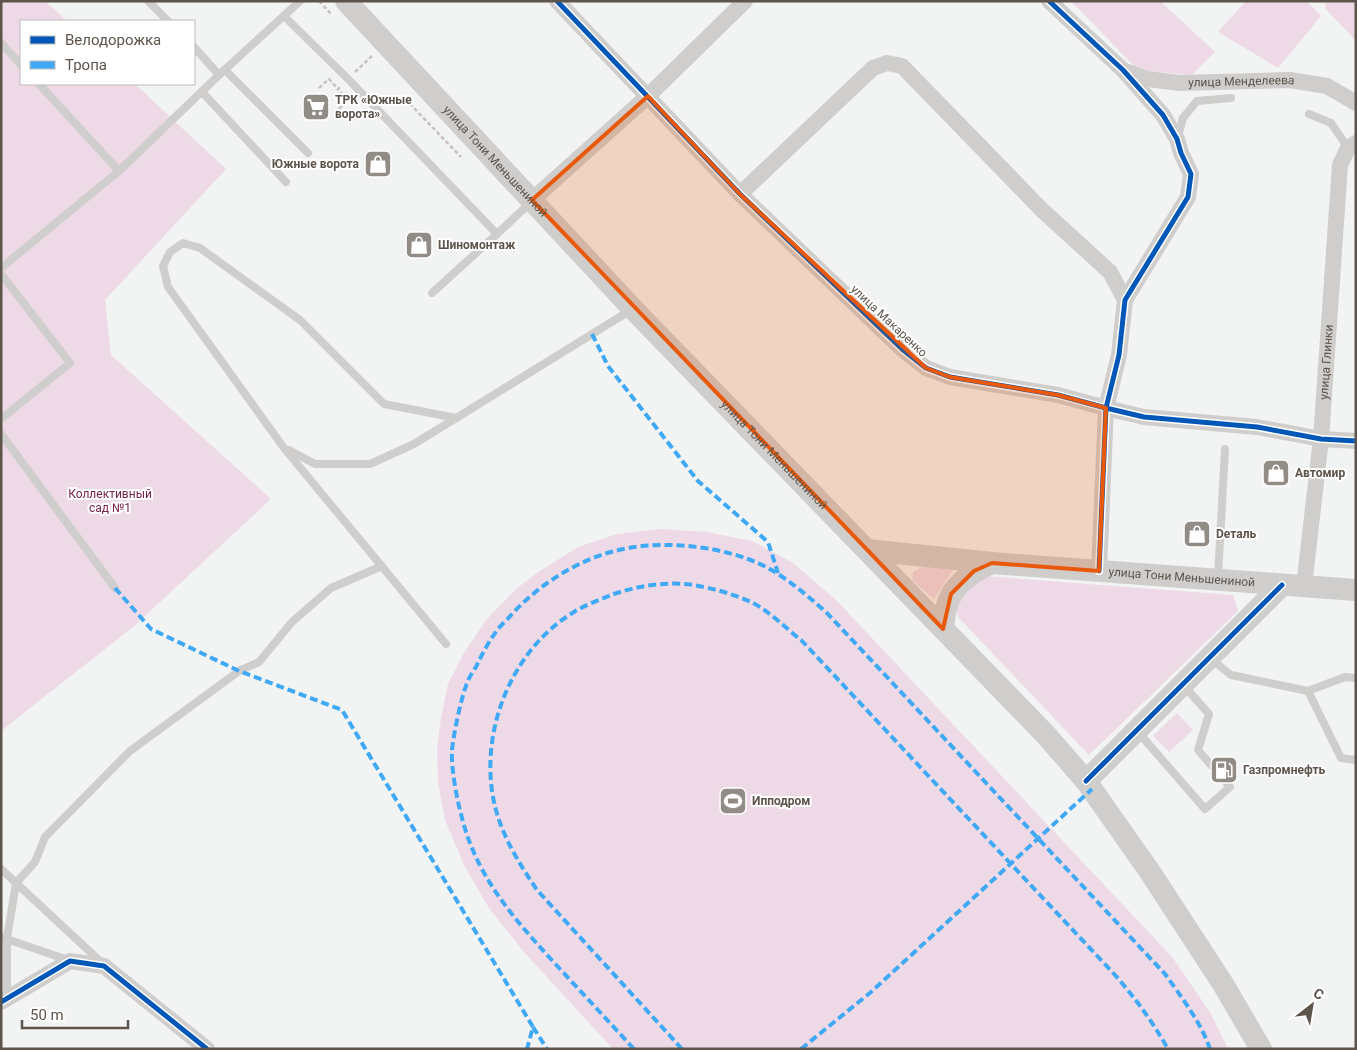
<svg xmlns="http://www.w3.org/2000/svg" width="1357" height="1050" viewBox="0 0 1357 1050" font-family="Roboto,sans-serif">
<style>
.green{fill:#eedae6}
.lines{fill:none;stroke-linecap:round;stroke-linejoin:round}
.path{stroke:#c8bfc2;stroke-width:2.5;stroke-dasharray:4 2.5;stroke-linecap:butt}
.lane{stroke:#d0cecc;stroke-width:8}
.street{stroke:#d0cecc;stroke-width:16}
.secondary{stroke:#d0cecd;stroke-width:22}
.quiet{stroke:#3fa9f5;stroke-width:4;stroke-dasharray:8 4;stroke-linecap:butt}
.cycleway-casing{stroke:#fff;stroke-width:8}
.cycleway{stroke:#0057b8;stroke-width:5}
.marked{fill:#e8590c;fill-opacity:0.2;stroke:#e8590c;stroke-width:4;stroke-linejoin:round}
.labels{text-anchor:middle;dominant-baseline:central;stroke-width:4;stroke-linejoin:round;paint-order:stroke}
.street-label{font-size:12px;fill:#5d544b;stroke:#fff}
.poi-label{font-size:12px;font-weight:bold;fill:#5d544b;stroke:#fff;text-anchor:start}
.park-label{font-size:12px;fill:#77234c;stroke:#fff}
</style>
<rect width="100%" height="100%" fill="#f2f3f3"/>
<g class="green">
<polygon points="1,1 45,1 67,21 21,21 21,84 135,84 226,169 105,300 111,355 271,499 133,627 1,731"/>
<polygon points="1071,1 1160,1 1215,52 1192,75 1138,70"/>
<polygon points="1246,1 1307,1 1321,16 1278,68 1218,32"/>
<polygon points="1326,1 1356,1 1356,41 1325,8"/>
<polygon points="661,529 707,532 752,541 793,563 837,601 1173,958 1211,1014 1228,1049 613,1049 523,951 489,908 464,865 445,820 438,782 437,749 441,718 448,684 465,651 487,619 517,588 540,571 578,547 617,534"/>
<polygon points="922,567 953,570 934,599 912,580 913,572"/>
<path d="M985 576 1233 595 1238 611 1089 755 959 618C958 615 956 613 956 610 955 597 976 583 985 576Z"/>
<polygon points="1177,713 1193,730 1169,752 1153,736"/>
</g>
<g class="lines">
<g class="path">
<polyline points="319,1 332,15"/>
<polyline points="355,72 372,56"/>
<polyline points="319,88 329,79 338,89"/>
<polyline points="410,97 410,104 461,157"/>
<polyline points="339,109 348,100 338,89 340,87"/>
</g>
<g class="lane">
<polyline points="148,1 168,21"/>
<polyline points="284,16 348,79 497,234 531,202"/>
<polyline points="1,43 21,65"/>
<polyline points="194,47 219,75"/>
<polyline points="225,70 308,153"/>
<polyline points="39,84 119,171"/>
<polyline points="202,92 286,182"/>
<polyline points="1309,114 1331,123 1348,148"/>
<polyline points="1178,137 1183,118 1197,101 1231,98"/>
<polyline points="1,268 119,171 219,75 300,1"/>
<polyline points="1,274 70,363 1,419"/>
<polyline points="432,293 497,234"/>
<polyline points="1,434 115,588"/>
<polyline points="289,450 315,464 370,464 414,444 631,310"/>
<polyline points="1218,577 1225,449"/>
<polyline points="446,644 284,448 168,287 163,266 170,252 183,243 200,248 300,320 384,404 456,418"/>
<polyline points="1211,659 1231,675 1308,691 1341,758 1356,760"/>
<polyline points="1308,691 1345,677 1356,678"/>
<polyline points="1138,732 1205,809 1230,787 1198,750 1209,714 1185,687"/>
<polyline points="1,869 102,963"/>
<polyline points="1,937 68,960"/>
<polyline points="7,998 7,938 16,883 35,862 45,837 130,751 239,671 259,662 292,622 331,588 382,566"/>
</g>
<g class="street">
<polyline points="557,1 740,194 902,349 926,368 950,377 1058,395 1106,408 1144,417 1257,427 1321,439 1356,441"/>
<polyline points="1049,1 1123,70 1163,115 1177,139 1181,153 1191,174 1188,197 1125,300 1119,355 1106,408 1099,571"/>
<path id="s1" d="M1125 71 1147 79 1180 83 1290 80 1327 86 1356 103"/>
<polyline points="740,194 873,68 887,63 902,66 1042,210 1110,272 1125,300"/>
<polyline points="532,200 648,96 745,1"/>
<path id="s2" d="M1304 586 1321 439 1340 165 1348 148 1356 143"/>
<polyline points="1,1002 70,961 104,966 207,1049"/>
</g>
<g class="secondary">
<path id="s3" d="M346 1 633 309 1046 735 1086 781 1150 872 1223 984 1261 1049"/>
<path id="s4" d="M867 550 992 563 1356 590"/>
<path d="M943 629C944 622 944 615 946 609 951 585 972 572 992 563"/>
<polyline points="1086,781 1282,585"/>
</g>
<g class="quiet">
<polyline points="592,334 608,366 698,481 768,542 778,573"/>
<polyline points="115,588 151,629 239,671 342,710 533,1027 527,1049"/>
<polyline points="533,1027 547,1049"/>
<path d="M634 1049C609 1022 585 996 560 969 518 923 478 881 462 818 457 800 451 769 452 750 454 732 460 703 466 686 468 679 472 673 476 667 482 654 489 641 498 629 502 624 508 619 512 614 539 585 573 563 611 552 653 540 707 544 748 559 778 570 802 591 826 612L1165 974C1180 995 1202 1024 1210 1049"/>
<path d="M682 1049 537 890C519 863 501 835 494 802 479 732 511 650 574 612 585 605 599 600 611 595 637 586 665 581 693 585 712 588 733 594 751 602 768 610 787 629 802 641L1115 975C1136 999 1152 1021 1168 1049"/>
<polyline points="801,1049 871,992 1092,789"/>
</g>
<g class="cycleway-casing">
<g id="cycleway">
<polyline points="557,1 740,194 902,349 926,368 950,377 1058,395 1106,408 1144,417 1257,427 1321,439 1356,441"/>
<polyline points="1049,1 1123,70 1163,115 1177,139 1181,153 1191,174 1188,197 1125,300 1119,355 1106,408 1099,571"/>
<polyline points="1086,781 1282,585"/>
<polyline points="1,1002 70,961 104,966 207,1049"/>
</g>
</g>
<use href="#cycleway" class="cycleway"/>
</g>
<path class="marked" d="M648 96 740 194 926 368 950 377 1058 395 1106 408 1099 571 992 563 974 571 951 594 943 629 532 200Z"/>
<defs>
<g id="supermarket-square" transform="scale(1.4375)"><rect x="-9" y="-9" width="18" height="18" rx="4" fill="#918c86" stroke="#fff"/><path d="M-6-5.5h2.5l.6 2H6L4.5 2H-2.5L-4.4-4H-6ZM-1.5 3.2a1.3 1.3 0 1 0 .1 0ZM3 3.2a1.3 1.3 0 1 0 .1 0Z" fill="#fff"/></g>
<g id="shop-square" transform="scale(1.4375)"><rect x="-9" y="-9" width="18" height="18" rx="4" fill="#918c86" stroke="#fff"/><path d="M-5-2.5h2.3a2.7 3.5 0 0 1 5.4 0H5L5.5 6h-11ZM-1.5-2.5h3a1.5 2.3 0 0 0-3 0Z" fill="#fff"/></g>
<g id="fuel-square" transform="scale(1.4375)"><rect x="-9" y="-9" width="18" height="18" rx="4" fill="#918c86" stroke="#fff"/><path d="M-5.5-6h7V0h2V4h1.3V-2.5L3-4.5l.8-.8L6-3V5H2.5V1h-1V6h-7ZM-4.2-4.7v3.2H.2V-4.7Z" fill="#fff"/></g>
<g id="stadium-square" transform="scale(1.4375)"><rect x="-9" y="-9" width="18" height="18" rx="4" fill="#918c86" stroke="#fff"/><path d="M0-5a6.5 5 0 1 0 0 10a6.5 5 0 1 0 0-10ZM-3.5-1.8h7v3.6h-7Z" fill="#fff"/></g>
</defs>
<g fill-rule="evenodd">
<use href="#supermarket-square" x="316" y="107"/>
<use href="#shop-square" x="378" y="164"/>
<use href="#shop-square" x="419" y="245"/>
<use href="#shop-square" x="1276" y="473"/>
<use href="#shop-square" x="1197" y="534"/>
<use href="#fuel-square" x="1224" y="770"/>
<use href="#stadium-square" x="733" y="801"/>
</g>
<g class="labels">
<g class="street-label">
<text stroke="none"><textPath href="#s1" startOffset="118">улица Менделеева</textPath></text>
<text stroke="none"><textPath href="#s3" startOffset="219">улица Тони Меньшениной</textPath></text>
<text transform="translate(889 321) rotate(43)">улица Макаренко</text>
<text stroke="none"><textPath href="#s2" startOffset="225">улица Глинки</textPath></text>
<text stroke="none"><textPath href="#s3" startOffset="624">улица Тони Меньшениной</textPath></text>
<text stroke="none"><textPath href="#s4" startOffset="316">улица Тони Меньшениной</textPath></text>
</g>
<g class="poi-label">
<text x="335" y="100">ТРК «Южные<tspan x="335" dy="14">ворота»</tspan></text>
<text x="359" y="164" text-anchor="end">Южные ворота</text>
<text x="438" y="245">Шиномонтаж</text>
<text x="1295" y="473">Автомир</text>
<text x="1216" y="534">Dеталь</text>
<text x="1243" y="770">Газпромнефть</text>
<text x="752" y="801">Ипподром</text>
</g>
<g class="park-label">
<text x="110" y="494">Коллективный<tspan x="110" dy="14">сад №1</tspan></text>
</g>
</g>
<rect width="1357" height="1050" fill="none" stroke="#5d544b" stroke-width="5"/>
<rect x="20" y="20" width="175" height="65" fill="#ffffff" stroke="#bebbb7"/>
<rect x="30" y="36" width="25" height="8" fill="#0057b8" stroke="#bebbb7"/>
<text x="65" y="45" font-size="15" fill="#5d544b">Велодорожка</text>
<rect x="30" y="61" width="25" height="8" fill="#3fa9f5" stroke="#bebbb7"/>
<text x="65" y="70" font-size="15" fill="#5d544b">Тропа</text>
<g transform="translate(1312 1005) rotate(31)" stroke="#ffffff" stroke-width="4" paint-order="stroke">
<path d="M0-4L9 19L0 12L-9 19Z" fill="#5d544b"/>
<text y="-8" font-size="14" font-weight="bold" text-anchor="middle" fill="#5d544b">С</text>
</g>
<path d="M22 1020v8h106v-8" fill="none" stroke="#5d544b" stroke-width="2.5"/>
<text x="30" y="1020" font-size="15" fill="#5d544b" stroke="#ffffff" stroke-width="4" paint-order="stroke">50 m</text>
</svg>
